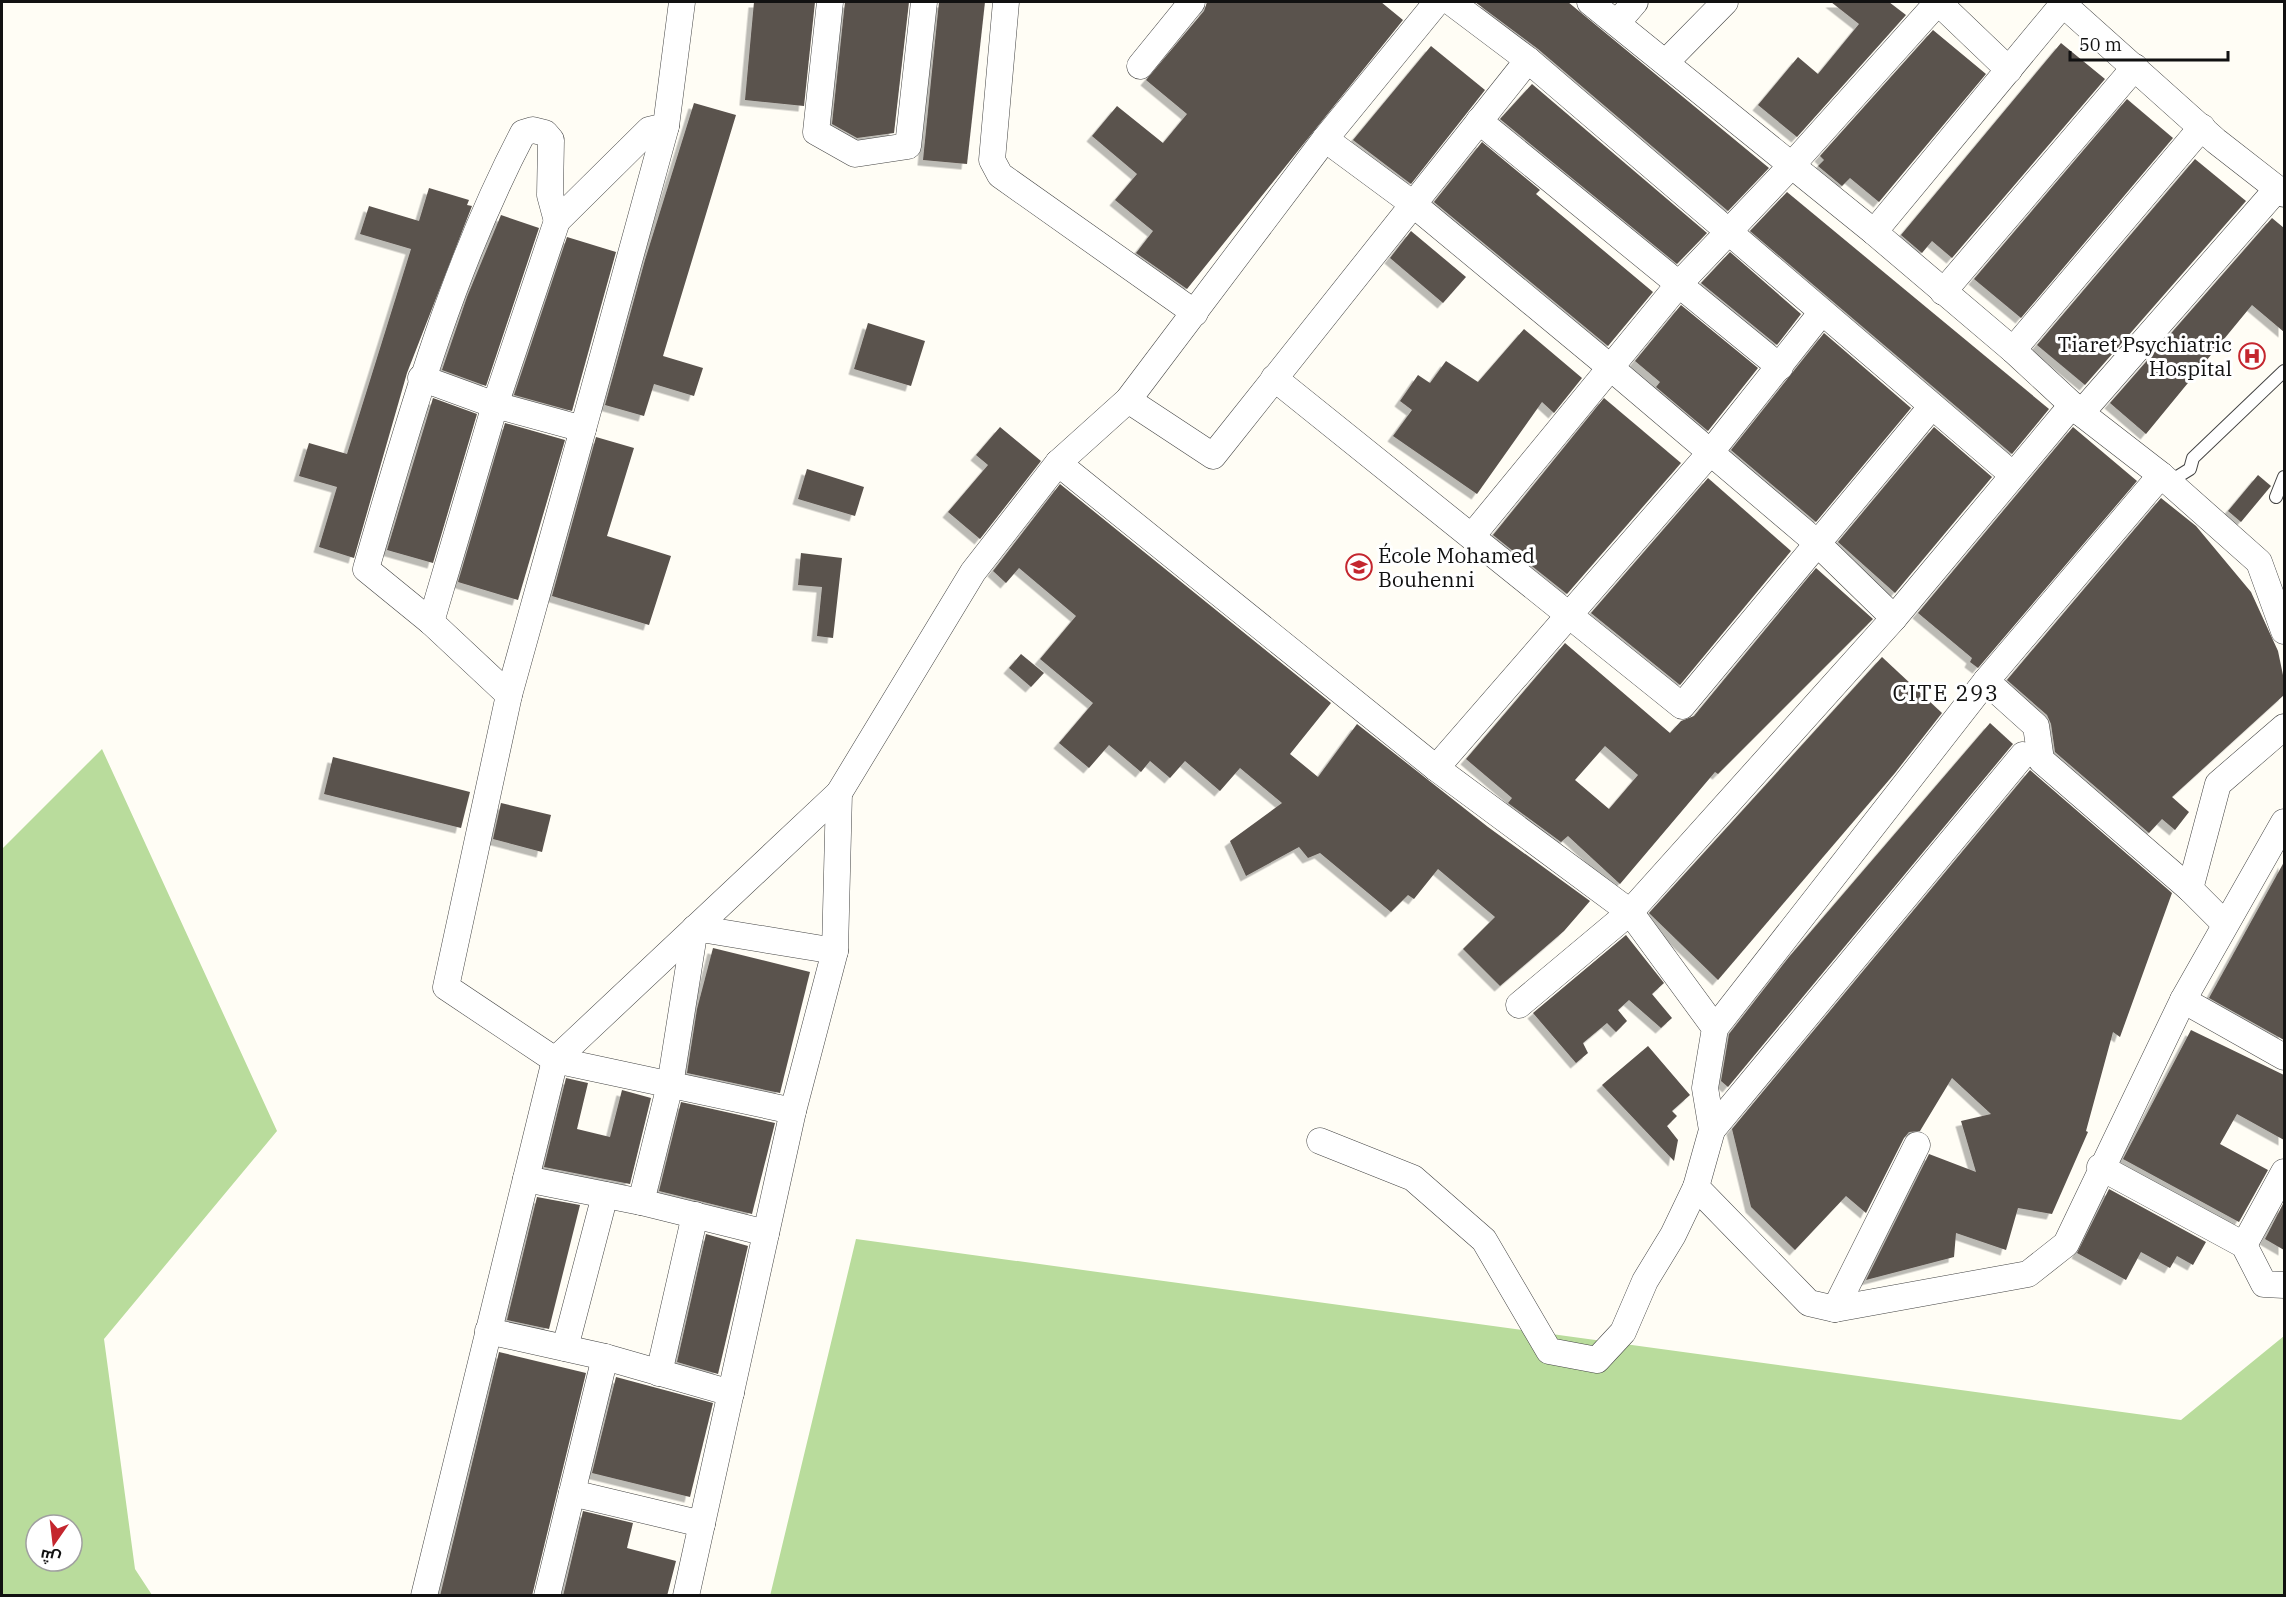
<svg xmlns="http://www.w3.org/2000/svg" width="2286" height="1597" viewBox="0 0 2286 1597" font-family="'IBM Plex Serif',Cairo,serif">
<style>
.forest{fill:#b9dc9c;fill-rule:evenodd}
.building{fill:#5a524d;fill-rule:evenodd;filter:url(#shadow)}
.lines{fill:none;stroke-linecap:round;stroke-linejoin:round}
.lane-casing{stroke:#444;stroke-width:14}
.street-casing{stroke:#444;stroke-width:27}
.lane{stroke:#fff;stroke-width:12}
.street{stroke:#fff;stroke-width:26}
.labels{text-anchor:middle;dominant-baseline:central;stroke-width:6;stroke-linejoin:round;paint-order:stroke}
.poi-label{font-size:21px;fill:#111;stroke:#fff;text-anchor:end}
.neighbourhood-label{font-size:22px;letter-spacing:1.5px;fill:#111;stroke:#fff}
</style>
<defs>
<filter id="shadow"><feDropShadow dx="-5.5" dy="5.5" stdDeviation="0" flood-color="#0004"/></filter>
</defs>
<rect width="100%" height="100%" fill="#fffdf5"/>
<g class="forest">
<path d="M102 749 277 1131 104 1339 135 1569 152 1595H2V849ZM36 1525H72V1561H36Z"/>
<polygon points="856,1239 2181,1420 2284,1336 2284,1595 770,1596"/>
</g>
<g class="building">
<polygon points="754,2 815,2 804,106 745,100"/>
<polygon points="845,2 909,2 894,133 857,138 832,124"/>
<polygon points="939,2 985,2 967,164 923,160"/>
<polygon points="1207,2 1381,2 1403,20 1187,289 1136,253 1153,231 1115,200 1137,174 1092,136 1117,106 1163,143 1187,114 1146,80 1204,11"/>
<polygon points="1475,2 1568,2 1769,168 1728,211 1538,49"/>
<polygon points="1831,2 1889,2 1906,15 1797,137 1758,105 1798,57 1818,74 1859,24"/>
<polygon points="1933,30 1986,74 1879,202 1850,178 1842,186 1818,166 1824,160 1820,156"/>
<polygon points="2061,43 2105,79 1952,258 1932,241 1922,253 1901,235"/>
<polygon points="1431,46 1485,90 1411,184 1353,140"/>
<polygon points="1532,84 1707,233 1677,264 1500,119"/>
<polygon points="2127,99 2173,138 2021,318 1974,279"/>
<polygon points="694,103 736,115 663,356 703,368 694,396 654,384 644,416 605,405 645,260"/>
<polygon points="1482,142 1540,190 1536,194 1653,292 1608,346 1434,202"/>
<polygon points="2195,159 2246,201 2085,385 2037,345"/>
<polygon points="429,188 469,200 467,205 472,206 407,373 354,558 319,547 337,487 299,476 309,443 347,454 411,249 360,234 369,206 419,221"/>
<polygon points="1787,192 2049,409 2012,454 1750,231"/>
<polygon points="501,215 539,228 486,386 442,370 467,297"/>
<polygon points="2272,218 2284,228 2284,332 2252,305 2146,434 2110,403"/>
<polygon points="1411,231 1466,277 1443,303 1390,258"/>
<polygon points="567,237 616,252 572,411 514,395"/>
<polygon points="1730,252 1801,314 1777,345 1701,283"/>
<polygon points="1681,305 1758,368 1708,431 1656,387 1660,382 1635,361"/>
<polygon points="868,323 925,341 911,386 854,369"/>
<polygon points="1524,329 1582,378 1554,413 1542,402 1477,494 1393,436 1412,410 1400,401 1418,375 1430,383 1446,361 1478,382"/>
<polygon points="1824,333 1911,408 1816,522 1731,450"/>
<polygon points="433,398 477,414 433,563 387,550"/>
<polygon points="1604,398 1681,463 1567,594 1493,535"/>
<polygon points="505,423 565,440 518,600 458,582"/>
<polygon points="1000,427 1041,461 980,539 948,512 988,465 976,455"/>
<polygon points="1934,427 1992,477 1895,593 1838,542"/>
<polygon points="2073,427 2137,481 1978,668 1970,662 1972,658 1918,613"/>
<polygon points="596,437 634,448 607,536 671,556 649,625 552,596"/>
<polygon points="807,469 864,487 855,516 798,499"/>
<polygon points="2258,475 2271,486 2241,522 2228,511"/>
<polygon points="1708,478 1791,551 1680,685 1591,613"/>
<polygon points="1060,484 1331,703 1290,754 1318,777 1357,724 1488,827 1590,901 1564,931 1500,986 1463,949 1495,917 1438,869 1414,899 1408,895 1391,912 1320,853 1308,858 1299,847 1246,876 1230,841 1282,803 1240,768 1220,791 1185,761 1170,778 1150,761 1141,772 1109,745 1089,768 1059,743 1093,703 1040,659 1076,616 1019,568 1006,583 993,571"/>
<polygon points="2161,498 2196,526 2251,592 2278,651 2284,680 2284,695 2172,797 2189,812 2175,830 2162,819 2149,833 2055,752 2051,724 2047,715 2007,680"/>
<polygon points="801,553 842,558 833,638 817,636 822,587 798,585"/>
<path d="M1816 568 1873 619 1718 774 1715 772 1620 884 1568 836 1561 842 1508 803 1512 798 1466 759 1565 643 1670 733 1681 721 1694 716ZM1605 746 1638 775 1609 809 1575 780Z"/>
<polygon points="1021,654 1044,673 1031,687 1009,668"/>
<polygon points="1882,657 1942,713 1895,773 1718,980 1649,913"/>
<polygon points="1990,723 2013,744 1728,1087 1721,1081 1729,1034 1789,957"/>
<polygon points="333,757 470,792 461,828 324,794"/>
<polygon points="2030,770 2172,893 2120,1037 2113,1032 2086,1131 2088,1132 2052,1214 2018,1208 2006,1250 1956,1233 1954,1257 1866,1280 1929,1154 1976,1172 1961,1121 1991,1114 1952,1078 1920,1131 1909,1132 1904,1138 1866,1213 1846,1196 1795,1250 1751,1207 1732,1129"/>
<polygon points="501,803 551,815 542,852 493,839"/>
<polygon points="2284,862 2284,1040 2209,998"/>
<polygon points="1626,935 1664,983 1652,994 1672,1018 1661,1028 1629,1000 1618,1010 1627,1021 1616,1032 1607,1023 1583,1043 1588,1053 1576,1063 1533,1013"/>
<polygon points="713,948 810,972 780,1093 687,1073 697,1009"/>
<polygon points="2191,1030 2284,1075 2284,1140 2237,1114 2220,1144 2268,1170 2239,1222 2123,1159"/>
<polygon points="1648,1046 1690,1095 1672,1111 1677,1116 1667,1126 1678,1140 1674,1161 1602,1085"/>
<polygon points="566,1078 588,1083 577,1129 610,1137 622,1090 651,1098 630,1184 544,1167"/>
<polygon points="681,1102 775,1123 752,1214 659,1191"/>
<polygon points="2109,1189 2206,1242 2193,1265 2177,1256 2170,1268 2141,1252 2126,1280 2077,1253"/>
<polygon points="537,1197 580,1205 549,1329 507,1320"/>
<polygon points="2284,1202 2284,1250 2265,1239"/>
<polygon points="706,1234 748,1246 718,1374 677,1362"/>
<polygon points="499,1352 586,1373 532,1596 440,1596"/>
<polygon points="616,1377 713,1403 690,1497 592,1473"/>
<polygon points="583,1511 633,1523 627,1548 676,1561 667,1596 563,1596"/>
</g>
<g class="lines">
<g class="lane-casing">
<g id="lane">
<polyline points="2169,482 2190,469 2193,458 2284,371"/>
<polyline points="2276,497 2284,477"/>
</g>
</g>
<g class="street-casing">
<g id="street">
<polyline points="830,2 816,132 855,154 908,146 924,2"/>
<polyline points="1006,2 992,160 1000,175 1195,313"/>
<polyline points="1451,2 1528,60 2013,475"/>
<polyline points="1590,2 1874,232 2013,350 2081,413 2161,475 2259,562 2284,631"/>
<polyline points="1939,3 2009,70"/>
<polyline points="1617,23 1635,2"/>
<polyline points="1666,62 1725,2"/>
<polyline points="1140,66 1192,2"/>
<polyline points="1479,121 1780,367"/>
<polyline points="1325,139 1413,204 1611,368 1816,542 1894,618"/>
<polyline points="1874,232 2063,4 2216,141 2284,194"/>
<polyline points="1943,292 2135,67"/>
<polyline points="2013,350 2202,127"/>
<polyline points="421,378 495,405 583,429 666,126"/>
<polyline points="1274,378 1682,706 1932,406"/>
<polyline points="1128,400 1213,456 1528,60"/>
<polyline points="2081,413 2277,189"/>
<polyline points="583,429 509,695 446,987 555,1060 793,1111"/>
<polyline points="1058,463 1436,768 1630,912 1715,1028 1705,1088 1712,1130 1696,1187 1809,1303 1835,1309 2028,1274 2066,1244 2183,1000 2284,822"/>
<polyline points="1472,536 1679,284 1791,166 1938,2"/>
<polyline points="431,622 495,405 557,221 649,130 666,126 682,2"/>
<polyline points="1986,681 2036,726 2041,760 2190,889 2224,923"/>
<path d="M509 695 431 622 366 569C409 421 451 270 523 133L533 130 545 133 551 140 550 195 557 221"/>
<polyline points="1436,768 1710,453 1822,312"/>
<polyline points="2190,889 2218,784 2284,727"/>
<polyline points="2183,1000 2284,1057"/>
<polyline points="1519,1005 1630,912 1894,618 2072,405"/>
<polyline points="1715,1028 1986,681 2161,475"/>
<polyline points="1712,1130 2023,755"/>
<polyline points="1320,1141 1413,1178 1484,1240 1549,1351 1597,1360 1623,1332 1645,1281 1673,1235 1696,1187"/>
<polyline points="2100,1167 2244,1245 2264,1284 2284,1285"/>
<polyline points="526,1179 641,1202"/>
<polyline points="766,1233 641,1202 670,1085 695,928 835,951"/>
<polyline points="2244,1245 2284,1172"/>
<polyline points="1835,1309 1917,1145"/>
<polyline points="488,1331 605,1357 731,1393"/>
<polyline points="565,1348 605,1195"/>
<polyline points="659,1373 695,1215"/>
<polyline points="572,1493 702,1524"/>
<polyline points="424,1596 555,1060 839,793 973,572 1058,463 1128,400 1325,139 1437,2"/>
<polyline points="547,1596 605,1357"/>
<polyline points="686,1596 793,1111 835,951 839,793"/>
</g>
</g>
<use href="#lane" class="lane"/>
<use href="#street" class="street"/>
</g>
<defs>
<g id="hospital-ring" transform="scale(1.35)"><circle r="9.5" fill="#fff" stroke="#c4262e" stroke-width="1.5"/><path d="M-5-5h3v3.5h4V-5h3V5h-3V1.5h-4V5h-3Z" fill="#c4262e"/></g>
<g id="school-ring" transform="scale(1.35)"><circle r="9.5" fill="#fff" stroke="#c4262e" stroke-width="1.5"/><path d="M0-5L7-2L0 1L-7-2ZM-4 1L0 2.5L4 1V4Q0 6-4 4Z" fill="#c4262e"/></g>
</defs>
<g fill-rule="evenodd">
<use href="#hospital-ring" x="2252" y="356"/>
<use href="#school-ring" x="1359" y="567"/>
</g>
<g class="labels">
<g class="poi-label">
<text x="2232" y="344">Tiaret Psychiatric<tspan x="2232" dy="24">Hospital</tspan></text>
<text x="1378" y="555" text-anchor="start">École Mohamed<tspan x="1378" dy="24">Bouhenni</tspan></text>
</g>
<g class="neighbourhood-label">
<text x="1946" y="692">CITE 293</text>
</g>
</g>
<rect width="2286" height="1597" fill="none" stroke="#111111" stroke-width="6"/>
<g transform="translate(54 1543) rotate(194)"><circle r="28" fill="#ffffff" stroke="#a0a0a0" stroke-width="1.5"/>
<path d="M0-4.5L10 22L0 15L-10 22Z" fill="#c4262e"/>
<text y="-9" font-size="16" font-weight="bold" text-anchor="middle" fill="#111111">ش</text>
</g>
<path d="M2070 51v9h158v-9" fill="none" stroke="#111111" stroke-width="3"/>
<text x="2079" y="51" font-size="18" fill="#111111" stroke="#ffffff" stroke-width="4.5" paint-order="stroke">50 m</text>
</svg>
